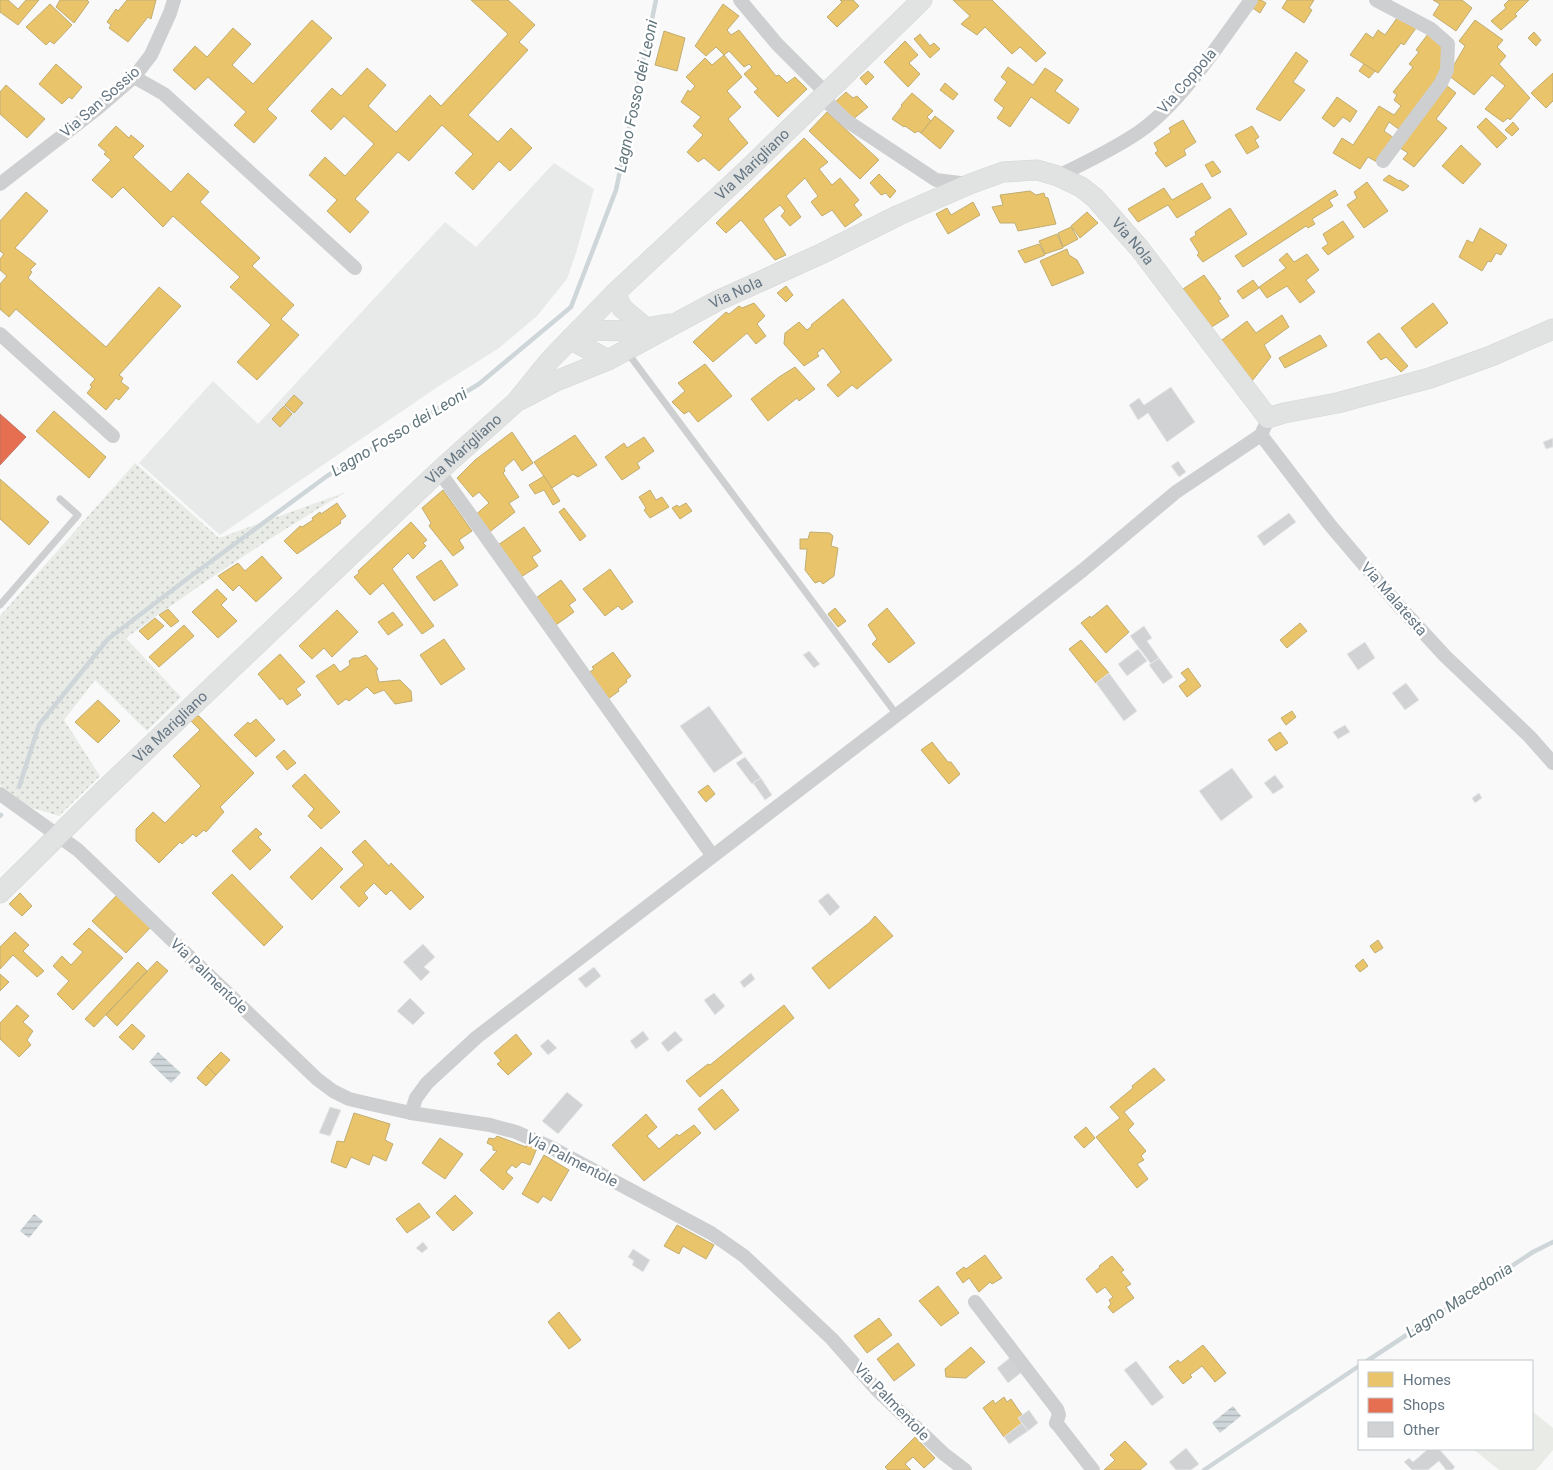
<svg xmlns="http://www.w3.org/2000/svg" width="1553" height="1470" viewBox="0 0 1553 1470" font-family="Roboto,sans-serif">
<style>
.built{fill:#e8e9e9}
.grass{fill:url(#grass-dots)}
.park{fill:#e8ebe6}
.water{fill:url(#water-rules)}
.homes{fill:#e9c46a;stroke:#c1ad72}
.shops{fill:#e76f51;stroke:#c07160}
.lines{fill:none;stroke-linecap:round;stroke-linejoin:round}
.stream{stroke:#ced6d9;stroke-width:4.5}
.building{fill:#d0d2d3;stroke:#e8e8e8}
.secondary-casing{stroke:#d5d6d7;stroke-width:21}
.lane{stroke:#cecfd0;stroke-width:7}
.street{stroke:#cecfd0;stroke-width:14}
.secondary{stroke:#e1e2e2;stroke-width:20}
.labels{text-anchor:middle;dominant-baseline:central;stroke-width:5;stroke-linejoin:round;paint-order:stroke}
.street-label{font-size:15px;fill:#657683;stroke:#fff}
.water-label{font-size:16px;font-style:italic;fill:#60757c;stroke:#fff}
</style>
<defs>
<pattern id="grass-dots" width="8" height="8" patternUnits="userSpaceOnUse" patternTransform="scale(1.25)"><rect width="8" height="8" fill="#e8ebe6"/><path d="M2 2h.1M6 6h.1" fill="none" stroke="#c0c3c0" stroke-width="1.8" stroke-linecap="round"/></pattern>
<pattern id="water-rules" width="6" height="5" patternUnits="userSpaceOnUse" patternTransform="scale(1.25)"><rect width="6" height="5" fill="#ced6d9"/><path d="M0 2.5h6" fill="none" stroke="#abb2b5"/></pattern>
</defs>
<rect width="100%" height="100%" fill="#f9f9f9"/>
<polygon class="built" points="554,163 594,189 576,253 567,279 537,316 499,348 439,386 220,535 139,463 213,381 258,424 445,222 476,247"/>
<path class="grass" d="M135 463 219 538 346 492C270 537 197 586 126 638L181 697 147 731 95 680 64 720 100 776 59 816 32 808 0 785V616Z"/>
<polygon class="park" points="1532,1411 1553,1428 1553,1450 1536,1470 1499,1470 1473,1449 1532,1449"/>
<g class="water">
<polygon points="158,1052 181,1073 171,1083 149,1062"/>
<polygon points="34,1214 43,1221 29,1238 20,1231"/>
<polygon points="1233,1406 1241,1416 1220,1433 1212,1423"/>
</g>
<g class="homes">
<polygon points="0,0 8,0 18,9 26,0 39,0 18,25 0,12"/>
<polygon points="60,0 87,0 89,2 74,23 56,7"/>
<polygon points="127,0 156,0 151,19 148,17 128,42 109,28 111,25 107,22 116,9 118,11"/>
<polygon points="471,0 508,0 535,25 519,42 528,50 468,115 498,142 511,128 532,148 510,171 499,161 473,190 455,173 473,154 442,125 409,161 398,152 355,199 369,212 350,233 327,211 337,200 309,175 325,157 345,176 374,144 344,116 331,130 311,111 332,88 341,96 367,68 386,85 368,106 396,132 430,95 441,106 508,34"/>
<polygon points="840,0 853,0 859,6 837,27 827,17 842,2"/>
<polygon points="953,0 992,0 1046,53 1036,62 1020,47 1012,54 985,27 977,35 961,24 970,16"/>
<polygon points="1256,0 1261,0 1266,3 1260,13 1251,7"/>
<polygon points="1287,0 1314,0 1309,8 1312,10 1304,23 1282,8"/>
<polygon points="1433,0 1462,0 1472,8 1456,31 1433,15 1440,4"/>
<polygon points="1509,0 1529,0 1515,14 1517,16 1501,30 1491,21 1506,8 1504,5"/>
<polygon points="50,4 72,25 54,44 50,41 46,45 26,27"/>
<polygon points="723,4 739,16 727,30 731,35 739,30 776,76 779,75 787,83 795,77 807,89 778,117 754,92 758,89 744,74 752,67 749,64 744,67 729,51 724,55 716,47 706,56 695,46"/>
<polygon points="1397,18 1416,28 1404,45 1401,43 1378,73 1350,55 1366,33 1373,38 1378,30 1385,35"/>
<polygon points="312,20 332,38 267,109 277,118 254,143 234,125 246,112 208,77 195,90 173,70 195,46 207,57 233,28 251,44 232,65 253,84"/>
<polygon points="1475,20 1503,40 1497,47 1506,56 1499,64 1530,98 1510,120 1508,118 1503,122 1485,109 1505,86 1492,75 1474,95 1448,75 1465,46 1459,41"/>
<polygon points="664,31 685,38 677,71 655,65"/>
<polygon points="1534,32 1541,40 1536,46 1528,38"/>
<polygon points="920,34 930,46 934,43 940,49 930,58 914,39"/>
<polygon points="1428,34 1442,48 1442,75 1400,130 1389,122 1384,131 1394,138 1377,162 1368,157 1360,169 1333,153 1342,138 1353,145 1379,106 1394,115 1401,106 1394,100 1397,95 1393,92 1413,67 1409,64 1419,52 1416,50"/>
<polygon points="905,41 918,55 909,63 920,74 908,87 884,62"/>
<polygon points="1296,52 1308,61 1293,82 1305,90 1280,121 1256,109"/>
<polygon points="724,55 742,77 727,91 741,107 728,119 748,143 719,171 704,158 698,162 687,152 703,135 693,126 701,117 681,102 688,90 690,92 695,86 686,77 705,58 712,65"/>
<polygon points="56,64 82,87 72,99 69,97 62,104 39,84"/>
<polygon points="1364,64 1375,71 1369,78 1359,71"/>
<polygon points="1008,67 1033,85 1045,68 1063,80 1055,91 1079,109 1069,124 1031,97 1010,127 997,118 1004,108 994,100 1007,82 1001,77"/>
<polygon points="868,71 874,77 866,85 860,78"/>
<polygon points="1553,73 1553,101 1546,108 1531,93"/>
<polygon points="945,83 958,94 953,100 940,90"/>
<polygon points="6,85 45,119 27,138 0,114 0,92"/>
<polygon points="1446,85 1456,93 1436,119 1447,128 1414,167 1403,159 1408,153 1397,146"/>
<polygon points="846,92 853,98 857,96 868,107 852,120 834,103"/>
<polygon points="912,93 933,111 927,117 931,121 921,133 918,131 915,133 905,126 904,127 892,119 902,106 901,105"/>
<polygon points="1337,97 1357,111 1350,122 1343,117 1334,127 1322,118"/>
<polygon points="827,112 879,160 860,179 809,131"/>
<polygon points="935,116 954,131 940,149 921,133"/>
<polygon points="1486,118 1507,138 1497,148 1477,127"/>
<polygon points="1183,120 1196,142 1184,150 1186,155 1166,167 1155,153 1158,151 1154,143 1171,132 1169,128"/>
<polygon points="1513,122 1519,129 1512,136 1505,130"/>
<polygon points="116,126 129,138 131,135 144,146 133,157 171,192 188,173 209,192 200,202 260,258 252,266 294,305 281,319 299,335 257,380 237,362 271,325 230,287 240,277 173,216 163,227 123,187 112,198 92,180 111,160 104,154 106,152 98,145"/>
<polygon points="1252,126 1259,137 1255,140 1259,147 1247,154 1235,135"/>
<polygon points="804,138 828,162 819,169 832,185 840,178 859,200 854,205 862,215 845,227 832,210 822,216 811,202 818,196 805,178 786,196 801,217 790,226 781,216 785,211 780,205 763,219 786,255 775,260 741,220 726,233 716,223"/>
<polygon points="1461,145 1481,164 1463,184 1442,166"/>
<polygon points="1213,161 1221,172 1212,177 1205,165"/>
<polygon points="879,174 896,191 890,198 886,193 881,195 870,183"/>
<polygon points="1389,175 1399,181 1400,180 1409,186 1403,191 1383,180"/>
<polygon points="1367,182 1388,211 1364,228 1347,205 1357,198 1354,192"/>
<polygon points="1202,183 1211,198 1177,218 1168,205 1138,222 1128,209 1164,188 1172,200"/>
<polygon points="1335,190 1338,195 1329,200 1333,206 1312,219 1315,224 1308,228 1306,226 1243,267 1235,256"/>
<polygon points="1030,191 1036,195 1044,193 1045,197 1048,198 1056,224 1018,231 1015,223 1000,223 992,207 1003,205 1000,195"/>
<polygon points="26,192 48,211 15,248 36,264 30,270 32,272 28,278 106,347 159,287 181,306 119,375 123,378 121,382 129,388 119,400 116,398 106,410 87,393 92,387 90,385 95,379 16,309 9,317 0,309 0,284 7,276 0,270 0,259 4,254 0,251 0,221"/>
<polygon points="973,202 980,215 948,234 936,214 947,208 951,215"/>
<polygon points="1230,208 1247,234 1203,262 1197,255 1199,253 1190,239 1196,235 1195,232"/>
<polygon points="1087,212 1098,223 1080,238 1071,226"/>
<polygon points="1343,221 1354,237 1328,255 1322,248 1328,244 1323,234"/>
<polygon points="1071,227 1078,239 1063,247 1058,233"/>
<polygon points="1480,228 1507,245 1501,255 1496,253 1491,262 1488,261 1482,271 1459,257 1467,240 1473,243"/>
<polygon points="1057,234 1063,248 1045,254 1039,241"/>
<polygon points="1039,244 1045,255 1025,263 1018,251"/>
<polygon points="1067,249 1069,255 1077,260 1084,273 1052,286 1040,261"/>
<polygon points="1287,253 1294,262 1307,254 1319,270 1306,280 1315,292 1300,303 1287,286 1267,298 1259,287 1286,268 1279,260"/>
<polygon points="1204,275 1221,299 1218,300 1229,316 1210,328 1183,289"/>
<polygon points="1253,280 1259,288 1243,299 1237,291"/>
<polygon points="786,286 793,295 786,302 777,293"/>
<polygon points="843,299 892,360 857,389 852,385 838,397 827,385 841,372 823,348 817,353 819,356 804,366 784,344 785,333 799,322 807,330 812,326 811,325"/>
<polygon points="754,303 765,316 757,324 766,336 756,344 747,333 713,362 693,342 726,312 729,314 739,306 742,308"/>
<polygon points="1433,303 1448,323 1416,348 1401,328"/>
<polygon points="1282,315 1289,327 1264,345 1271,357 1252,381 1218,343 1247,321 1256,333"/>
<polygon points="1379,333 1408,366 1401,372 1386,357 1381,360 1367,342"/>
<polygon points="1320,335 1327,346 1285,368 1279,358"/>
<polygon points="705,364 732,396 698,422 689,411 684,414 672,402 685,391 678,383"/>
<polygon points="795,367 815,389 799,401 797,398 768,421 751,399 779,377"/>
<polygon points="294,395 303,403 294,413 285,405"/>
<polygon points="284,406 292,414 280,427 272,419"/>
<polygon points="54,411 106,457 89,478 36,431"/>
<polygon points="512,432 533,463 522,471 514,459 504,468 505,471 503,473 519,497 509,503 515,512 487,534 473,517 489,503 479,492 473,497 457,478 475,460"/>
<polygon points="575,435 597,465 578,477 573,474 552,488 534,462"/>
<polygon points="644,437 654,451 637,463 640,468 622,480 605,457 624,443 627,448"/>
<polygon points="544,476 560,501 553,505 544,490 535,494 529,485"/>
<polygon points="0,479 49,522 29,545 0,519"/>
<polygon points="443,490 472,531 459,540 464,548 453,556 429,526 431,523 422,508"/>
<polygon points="650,490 656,500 662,497 669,507 650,518 644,510 646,508 639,497"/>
<polygon points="337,503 346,516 340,521 341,523 297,554 284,541 300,526 302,527 313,520 312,518 320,512 321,514"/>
<polygon points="686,503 692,511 680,519 672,508 677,505 679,507"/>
<polygon points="564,508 586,536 580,541 559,512"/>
<polygon points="411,522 427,540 423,543 426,546 413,559 408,553 392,569 434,626 422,634 383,583 370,595 354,577 359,573 358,571"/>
<polygon points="524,527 541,551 532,557 538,566 521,577 498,545"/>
<polygon points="810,532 830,533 833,536 831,546 838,548 834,576 823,584 820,581 815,583 805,570 807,549 800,549 800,539 808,539"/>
<polygon points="262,556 282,578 256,602 239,585 233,591 218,576 238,563 245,571"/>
<polygon points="441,560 458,585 434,601 416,577"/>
<polygon points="610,569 633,602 622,610 618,606 605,616 583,589"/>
<polygon points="561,580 576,600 569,605 574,612 556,625 536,598"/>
<polygon points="217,589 227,599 221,605 237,621 218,638 192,612"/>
<polygon points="1107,605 1129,632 1106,653 1081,623 1090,616 1091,618"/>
<polygon points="835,608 846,621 838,627 828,614"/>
<polygon points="887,608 915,643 889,663 872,644 877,639 868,625"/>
<polygon points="168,609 179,621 171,627 159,615"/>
<polygon points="337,610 358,632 332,657 324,648 312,659 299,646"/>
<polygon points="393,612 403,625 388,635 378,622"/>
<polygon points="155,618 164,626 148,640 139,631"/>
<polygon points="1300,623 1307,631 1287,648 1280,640"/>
<polygon points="184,625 194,636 159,667 149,657"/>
<polygon points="444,639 465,669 441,685 420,655"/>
<polygon points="1081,640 1109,673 1096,683 1069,649"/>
<polygon points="613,652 631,676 626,680 627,682 618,689 619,691 608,699 590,672 594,669 592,667"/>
<polygon points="280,654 305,682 296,689 301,695 287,705 282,698 280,700 258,674"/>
<polygon points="366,655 378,669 376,670 379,682 400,680 411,691 412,701 395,704 384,690 374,694 367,687 349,701 346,699 338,705 316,676 334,664 340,672 350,665 349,661 353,658 359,658"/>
<polygon points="1188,668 1201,686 1187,697 1179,686 1187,680 1181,673"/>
<polygon points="98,700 120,721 98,743 75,722"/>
<polygon points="1292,711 1296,717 1286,725 1281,718"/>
<polygon points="196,716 199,716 254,773 220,807 224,812 206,832 204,830 196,837 193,834 182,844 180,842 159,863 136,841 136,829 153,812 165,823 201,786 173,756 200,730 191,721"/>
<polygon points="256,719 275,740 256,757 234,735 248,722 250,724"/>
<polygon points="1280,732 1288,743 1276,751 1268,740"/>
<polygon points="932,742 948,762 951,762 960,774 949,784 921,750"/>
<polygon points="284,750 296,763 287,770 276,757"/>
<polygon points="305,774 340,812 321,829 308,816 314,809 292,786"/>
<polygon points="708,785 715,794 706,802 698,792"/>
<polygon points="256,828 262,834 258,837 271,850 250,870 232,851"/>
<polygon points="365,840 389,866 391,863 424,897 410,910 391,890 386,895 374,883 364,893 368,898 359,907 340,887 364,865 352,852"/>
<polygon points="321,847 343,869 312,900 290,877"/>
<polygon points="232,874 283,927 264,946 212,893"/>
<polygon points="20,893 32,906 22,916 9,904"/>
<polygon points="117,895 151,927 126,953 92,921"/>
<polygon points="875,916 893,936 829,989 812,968 869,923"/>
<polygon points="89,928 123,958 73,1010 57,994 69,981 53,966 62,956 71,965 83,952 73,944"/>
<polygon points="15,932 29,945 23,951 44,971 37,977 13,955 0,969 0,947"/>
<polygon points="1378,940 1383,948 1375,953 1370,946"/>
<polygon points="1363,959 1368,966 1360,972 1355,966"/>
<polygon points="157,961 168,971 117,1026 106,1015"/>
<polygon points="138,962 147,971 94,1027 85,1019"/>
<polygon points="0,974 9,982 0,991"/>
<polygon points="17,1005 29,1016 23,1022 33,1031 27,1040 31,1045 19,1057 0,1039 0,1023"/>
<polygon points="784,1005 794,1018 700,1097 686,1081 708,1064 710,1065"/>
<polygon points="132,1024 145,1036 133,1050 119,1037"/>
<polygon points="516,1034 532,1054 508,1075 497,1064 501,1061 494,1053"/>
<polygon points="221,1052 230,1060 216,1075 207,1066"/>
<polygon points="207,1066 216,1075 206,1086 197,1078"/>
<polygon points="1154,1068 1165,1080 1124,1112 1134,1124 1128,1130 1146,1151 1141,1156 1144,1160 1137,1164 1148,1179 1137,1188 1096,1137 1120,1118 1110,1107 1133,1088 1132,1086"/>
<polygon points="722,1089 739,1110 715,1130 698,1109"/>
<polygon points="354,1113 390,1124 385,1140 393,1144 386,1161 373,1155 369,1165 351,1157 346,1168 331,1162 337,1141 344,1142"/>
<polygon points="646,1114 657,1127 647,1136 659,1149 677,1134 679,1136 694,1125 701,1133 644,1181 612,1145"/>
<polygon points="1086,1127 1095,1138 1084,1148 1074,1137"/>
<polygon points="497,1136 526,1147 528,1144 537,1148 530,1165 522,1162 516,1168 512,1165 506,1172 513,1178 503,1190 480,1170 497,1151 493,1150 493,1146 487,1143 489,1138 494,1139"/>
<polygon points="440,1138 463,1154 445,1179 422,1163"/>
<polygon points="544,1155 569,1170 551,1201 543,1196 538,1203 522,1194"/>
<polygon points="455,1195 473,1213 453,1231 436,1213"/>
<polygon points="419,1203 430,1217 407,1233 396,1219"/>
<polygon points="677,1225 714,1245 706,1259 683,1246 679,1254 664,1246"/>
<polygon points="985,1255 1002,1278 992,1284 990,1282 979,1292 969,1278 963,1283 956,1273 964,1267 966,1269"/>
<polygon points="1112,1256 1124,1270 1121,1272 1131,1284 1126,1287 1134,1298 1113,1313 1108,1307 1111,1304 1109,1300 1113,1297 1105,1287 1097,1293 1086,1279 1100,1267 1099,1266"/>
<polygon points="938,1286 959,1313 941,1326 919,1301"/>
<polygon points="559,1312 581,1340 569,1349 548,1322"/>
<polygon points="879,1318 892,1335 867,1353 854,1336"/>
<polygon points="898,1343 915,1365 894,1381 877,1359"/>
<polygon points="1203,1345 1226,1373 1215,1382 1202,1366 1190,1375 1192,1377 1183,1384 1169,1367 1178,1360 1180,1363"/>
<polygon points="971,1347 985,1362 966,1378 946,1377 945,1369"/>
<polygon points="1004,1397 1007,1402 1011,1399 1022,1415 1018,1418 1022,1423 1004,1437 983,1408 993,1400 995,1404"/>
<polygon points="915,1437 935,1458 924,1468 913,1457 905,1464 911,1470 888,1470 885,1467"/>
<polygon points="1125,1441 1147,1464 1140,1470 1104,1470 1115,1460 1110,1455"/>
</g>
<polygon class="shops" points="0,414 26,437 0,465"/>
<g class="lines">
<g class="stream">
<polyline points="19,787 39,725 108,639 183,582 327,476 479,384 571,307 616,190 656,0"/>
<polyline points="0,816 1,815"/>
<polyline points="1367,1361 1533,1252 1553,1242"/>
<polyline points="1204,1470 1359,1366"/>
</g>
</g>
<g class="building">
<polygon points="1171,387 1195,422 1167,442 1148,413 1138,420 1129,405 1139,398 1144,405"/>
<polygon points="1553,438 1553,447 1546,449 1543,442"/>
<polygon points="1178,461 1186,472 1179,477 1171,466"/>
<polygon points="1289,513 1296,522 1264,546 1257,536"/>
<polygon points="1144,626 1152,638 1147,641 1159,658 1151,664 1130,636"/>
<polygon points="1365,642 1375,658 1358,670 1347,654"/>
<polygon points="1138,649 1147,661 1127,676 1118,664"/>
<polygon points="809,651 820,664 814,668 803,655"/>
<polygon points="1159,658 1173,677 1163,684 1149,665"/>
<polygon points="1109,673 1137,711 1124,721 1096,683"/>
<polygon points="1406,683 1419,700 1405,710 1392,693"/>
<polygon points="709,706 743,753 714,773 680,726"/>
<polygon points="1345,725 1350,732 1338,739 1333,732"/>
<polygon points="745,757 761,778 752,784 736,763"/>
<polygon points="1232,768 1253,797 1221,821 1199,791"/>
<polygon points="1275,775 1284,787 1273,794 1264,783"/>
<polygon points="761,778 772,795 765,800 753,783"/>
<polygon points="1479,793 1482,798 1475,803 1472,798"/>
<polygon points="828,893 840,907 830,916 818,901"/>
<polygon points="423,944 435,957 424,967 430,972 421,981 403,962"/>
<polygon points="594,967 601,976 586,988 578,979"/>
<polygon points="751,973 755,979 744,988 740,982"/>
<polygon points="714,993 725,1006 715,1015 704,1000"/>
<polygon points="410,998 425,1013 413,1025 397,1011"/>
<polygon points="643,1031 649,1039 636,1049 630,1041"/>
<polygon points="675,1031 683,1040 668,1052 661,1043"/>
<polygon points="548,1039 557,1048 548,1055 540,1046"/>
<polygon points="567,1092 583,1105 558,1134 542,1121"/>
<polygon points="330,1107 341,1110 330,1136 319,1133"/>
<polygon points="423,1242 428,1248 422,1253 416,1248"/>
<polygon points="633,1249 650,1260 643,1272 632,1265 634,1261 628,1257"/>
<polygon points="1011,1357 1022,1372 1008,1383 997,1368"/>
<polygon points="1136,1361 1164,1397 1152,1406 1124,1370"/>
<polygon points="1029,1410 1038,1423 1028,1431 1018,1418"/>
<polygon points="1022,1423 1028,1431 1009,1444 1004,1437"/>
<polygon points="1186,1448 1199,1464 1191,1470 1176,1470 1169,1462"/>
<polygon points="1428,1449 1439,1449 1455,1467 1452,1470 1446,1470 1439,1461 1428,1470 1412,1470 1404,1462 1409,1458 1413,1462"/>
</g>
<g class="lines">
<g class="secondary-casing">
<g id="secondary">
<polyline points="615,293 622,308 646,328 669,324"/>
<polyline points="579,330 633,331 646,328"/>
<polyline points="570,339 608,360"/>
<path id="s1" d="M522 399 556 381 608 360 717 301 823 253 899 215 970 184 1003 172 1037 170 1058 176 1081 187 1095 198 1140 249 1268 418 1284 413 1337 403 1430 378 1491 356 1553 329"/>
<path id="s2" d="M0 893 102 792 439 471 516 402 550 360 615 293 747 170 922 0"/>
</g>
</g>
<g class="lane">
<polyline points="627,352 897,715"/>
<polyline points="0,605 78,515 60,499"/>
</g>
<g class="street">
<polyline points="740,0 777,44 821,88 829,104 847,121 936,180 968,184"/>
<polyline points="1376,0 1431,29 1448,44 1447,70 1441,83 1383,161"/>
<polyline points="134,77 164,94 355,268"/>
<path d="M1058 176C1085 163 1114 149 1139 132 1181 103 1220 42 1251 0"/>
<polyline points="0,184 98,108 134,77 151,55 170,13 174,0"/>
<polyline points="0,334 113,436"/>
<polyline points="1265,426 1261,435 1330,525 1398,605 1445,656 1530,737 1553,763"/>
<polyline points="439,471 712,855"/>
<polyline points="0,794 78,850 317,1079 333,1091 349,1099 366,1103 411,1113 490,1125 516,1132 550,1147 711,1233 744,1256 832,1339 878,1391 944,1454 965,1470"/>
<polyline points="411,1113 416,1098 427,1083 477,1037 949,675 1083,570 1176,492 1261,435"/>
<polyline points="975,1302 1057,1409 1059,1415 1056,1423 1058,1425 1093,1470"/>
</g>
<use href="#secondary" class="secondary"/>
</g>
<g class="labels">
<g class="street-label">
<text transform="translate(1187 81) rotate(-49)">Via Coppola</text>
<text transform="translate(100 102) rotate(-41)">Via San Sossio</text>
<text stroke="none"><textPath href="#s2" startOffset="1048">Via Marigliano</textPath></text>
<text stroke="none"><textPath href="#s1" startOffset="689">Via Nola</textPath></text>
<text stroke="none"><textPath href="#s1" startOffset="239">Via Nola</textPath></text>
<text stroke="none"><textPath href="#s2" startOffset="642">Via Marigliano</textPath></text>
<text transform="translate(1394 599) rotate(49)">Via Malatesta</text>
<text stroke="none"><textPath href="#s2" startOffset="238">Via Marigliano</textPath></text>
<text transform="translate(209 976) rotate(44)">Via Palmentole</text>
<text transform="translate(572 1160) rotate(27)">Via Palmentole</text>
<text transform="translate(892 1402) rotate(46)">Via Palmentole</text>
</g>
<g class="water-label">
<text transform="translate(636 96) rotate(-78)">Lagno Fosso dei Leoni</text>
<text transform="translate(399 432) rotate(-31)">Lagno Fosso dei Leoni</text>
<text transform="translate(1459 1300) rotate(-33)">Lagno Macedonia</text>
</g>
</g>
<rect x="1358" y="1360" width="175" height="90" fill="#ffffff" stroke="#c1c8cd"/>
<rect x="1368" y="1372" width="25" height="15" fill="#e9c46a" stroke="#c1c8cd"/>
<text x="1403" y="1385" font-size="15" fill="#657683">Homes</text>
<rect x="1368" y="1398" width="25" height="15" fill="#e76f51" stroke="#c1c8cd"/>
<text x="1403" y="1410" font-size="15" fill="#657683">Shops</text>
<rect x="1368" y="1422" width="25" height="15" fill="#d0d2d3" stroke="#c1c8cd"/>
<text x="1403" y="1435" font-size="15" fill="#657683">Other</text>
</svg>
